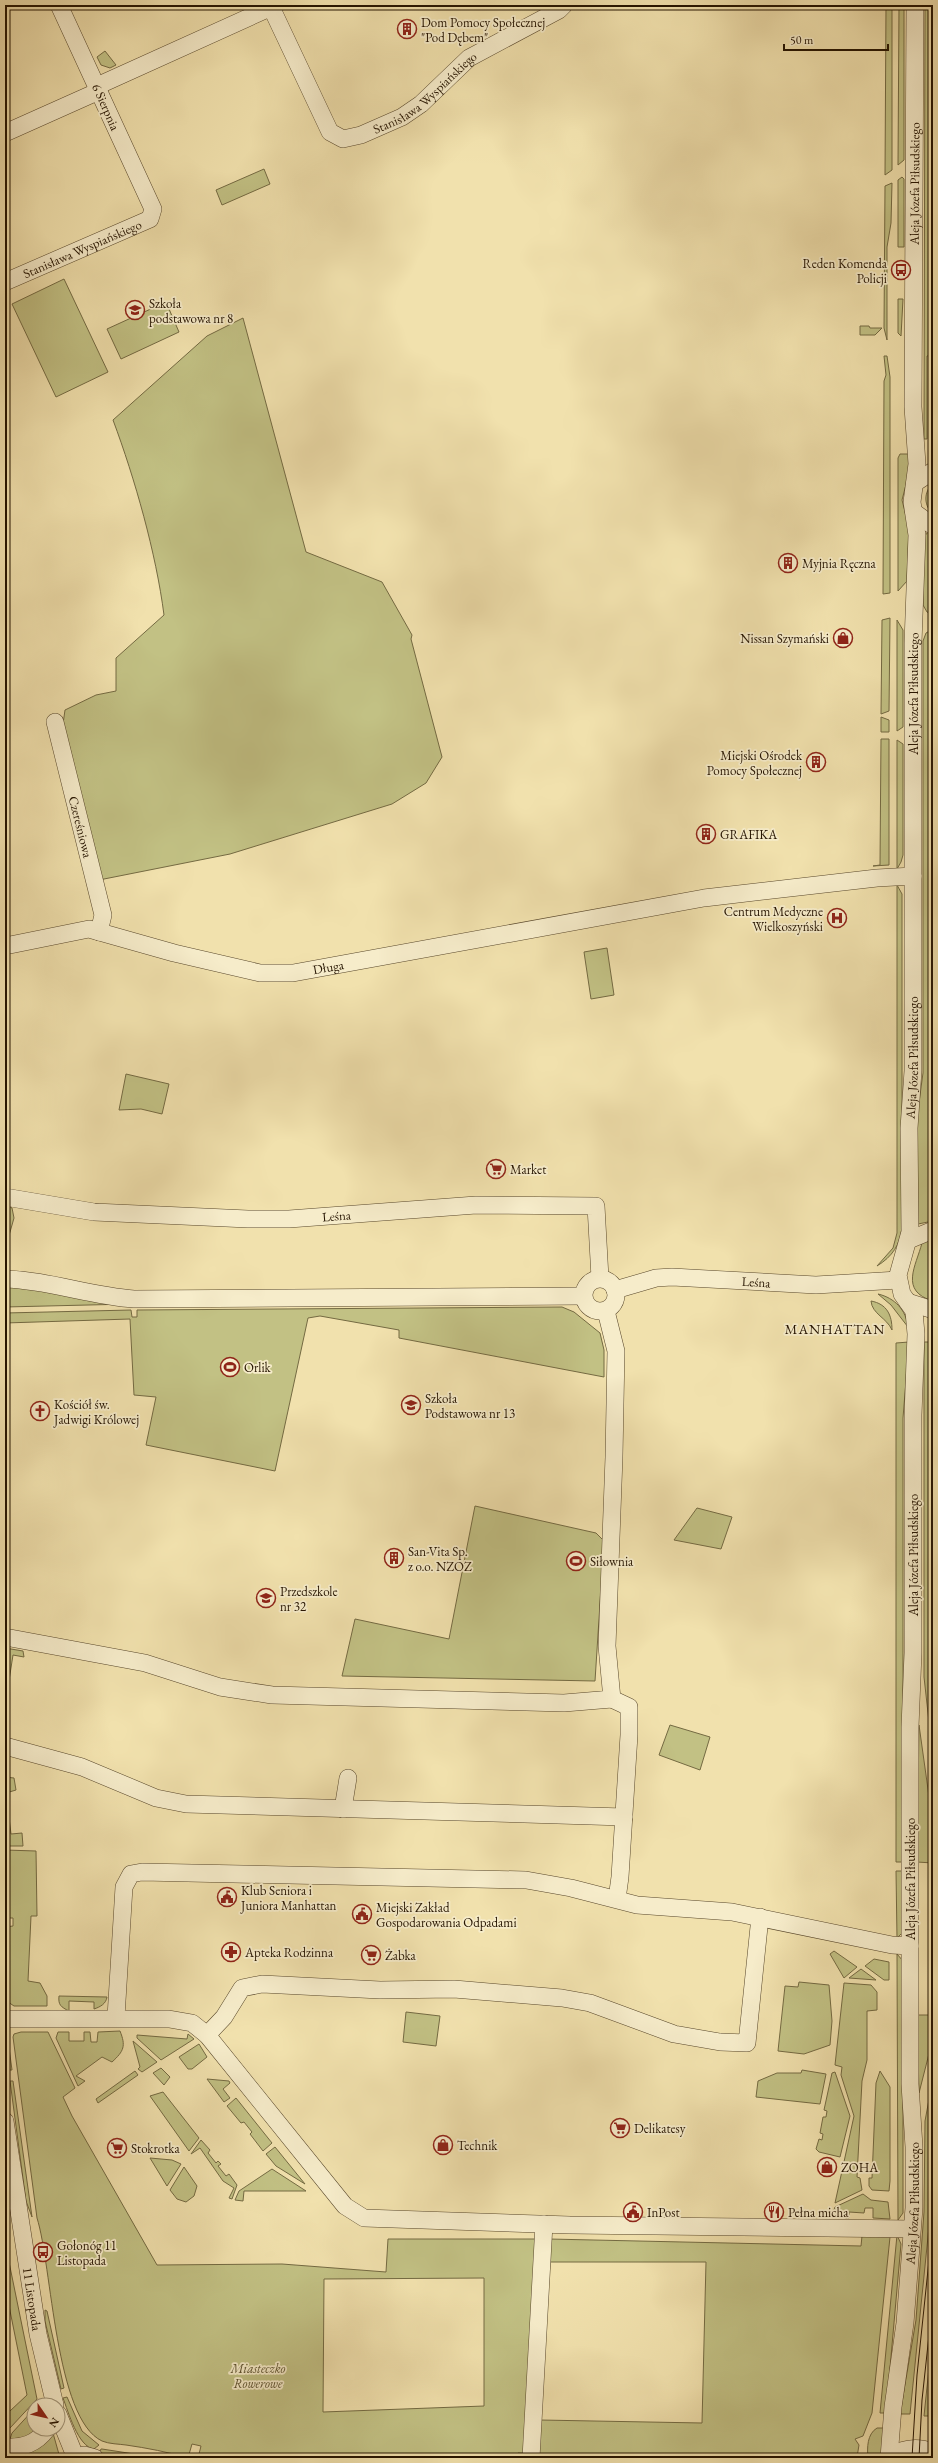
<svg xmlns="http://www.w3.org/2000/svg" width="938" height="2463" viewBox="0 0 938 2463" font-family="'EB Garamond',serif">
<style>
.green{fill:#c2c184;stroke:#746a42;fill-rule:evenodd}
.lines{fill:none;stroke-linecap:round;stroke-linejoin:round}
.minor-casing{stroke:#58472b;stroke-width:18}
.minor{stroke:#f6ecca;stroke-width:17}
.tram{stroke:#251400;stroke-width:1}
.labels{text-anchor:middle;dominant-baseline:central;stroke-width:3.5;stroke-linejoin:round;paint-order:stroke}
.poi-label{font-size:13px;fill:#251400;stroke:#f6ecca;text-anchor:start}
.street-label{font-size:13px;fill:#251400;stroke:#f6ecca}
.park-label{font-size:13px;font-style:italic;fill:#5c512e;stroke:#f6ecca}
.neighbourhood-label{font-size:14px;letter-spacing:1px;fill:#251400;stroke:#f6ecca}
</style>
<rect width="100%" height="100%" fill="#f1e1ad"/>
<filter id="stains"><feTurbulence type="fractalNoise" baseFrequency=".005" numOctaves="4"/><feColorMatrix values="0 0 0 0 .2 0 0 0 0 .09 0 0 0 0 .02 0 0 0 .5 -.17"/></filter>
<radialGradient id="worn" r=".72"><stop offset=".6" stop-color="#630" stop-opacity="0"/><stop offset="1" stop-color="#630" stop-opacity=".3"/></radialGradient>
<g class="green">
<polygon points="886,5 892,5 892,170 885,175"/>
<polygon points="899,5 904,5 904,160 898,165"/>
<polygon points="925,5 931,5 933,355 927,356 927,439 924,439"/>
<polygon points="105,51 116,65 110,68 101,65 97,57"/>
<polygon points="264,169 270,184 222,205 216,190"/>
<polygon points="902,177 904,179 904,247 898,247 898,180"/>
<polygon points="892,183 891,223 887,247 887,340 884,328 885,186"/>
<polygon points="64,279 108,372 56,397 12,304"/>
<polygon points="898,299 903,299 901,336 898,333"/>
<polygon points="166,302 179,332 121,359 107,329"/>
<path d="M243 318 306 552 382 582 412 635 411 639 442 757 426 783 392 804 230 854 99 880 63 724 65 710 96 695 116 691V658L164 615C156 553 135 479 113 420L207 336Z"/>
<polygon points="860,326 869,326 870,328 882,328 875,335 860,335"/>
<polygon points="884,356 887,356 890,377 890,593 883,594 884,381 886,375"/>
<polygon points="900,454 909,454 909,473 902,500 909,528 907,581 898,591 898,458"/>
<path d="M933 483V515C924 505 923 493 933 483Z"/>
<polygon points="933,531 933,615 927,612 923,605 923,538 928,532"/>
<polygon points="890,618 889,711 881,714 882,620"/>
<polygon points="897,620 903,630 903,727 897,731"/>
<polygon points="933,629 933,1221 918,1224 917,1117 923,1073 923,641 926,633"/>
<polygon points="881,717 889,720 889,732 881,732"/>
<polygon points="881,739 889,739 889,865 873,866 880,865"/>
<polygon points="897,740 903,744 903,855 901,862 897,869"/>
<path d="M897 885 902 894V1226C901 1244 892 1257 877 1266L893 1248 897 1233Z"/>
<polygon points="607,948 614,995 591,999 584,952"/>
<polygon points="126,1074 169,1084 162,1114 141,1109 119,1110"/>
<polygon points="5,1204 12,1208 14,1218 8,1239 5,1238"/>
<path d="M933 1239V1301C899 1291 916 1266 922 1243Z"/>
<polygon points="5,1286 21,1287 130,1304 5,1307"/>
<path d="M878 1294C895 1298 906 1310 908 1327L891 1305Z"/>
<path d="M871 1301C887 1304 892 1315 892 1330 887 1318 872 1314 871 1301Z"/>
<polygon points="562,1307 574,1312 600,1333 604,1350 604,1377 399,1338 399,1330 320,1316 308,1318 275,1471 146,1445 156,1397 134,1395 130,1319 5,1323 5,1313 131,1310 132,1317 137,1317 137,1310"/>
<polygon points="909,1342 903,1418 903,1862 896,1862 896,1343"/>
<polygon points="924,1342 933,1342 933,1758 924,1677"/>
<polygon points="475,1506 596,1533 604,1541 595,1681 342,1676 355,1619 449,1639"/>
<polygon points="697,1508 732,1517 721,1549 674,1540"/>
<polygon points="5,1648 23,1651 24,1657 13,1655 5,1706"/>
<polygon points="670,1725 710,1737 700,1770 659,1755"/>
<polygon points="919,1725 933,1825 933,1863 917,1862"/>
<polygon points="5,1777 14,1778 16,1790 6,1793 11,1834 22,1833 23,1846 5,1846"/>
<polygon points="5,1850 36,1851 37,1916 31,1916 28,1981 40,1983 47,1996 47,2006 14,2006 8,2002 5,1981 5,1927 13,1926 13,1918 9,1918 9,1912 5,1912"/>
<polygon points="896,1871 903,1871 902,1933 897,1938"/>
<polygon points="834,1951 857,1967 844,1978 830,1954"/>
<polygon points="897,1954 903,1961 903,2213 898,2220"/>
<polygon points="874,1959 889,1962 889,1980 884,1980 865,1966"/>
<polygon points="861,1969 876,1980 849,1978"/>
<polygon points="799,1982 829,1985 832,2021 830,2045 804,2054 778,2051 785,1986 798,1987"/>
<polygon points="844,1983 871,1985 877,1992 877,2010 867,2011 867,2060 862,2081 857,2177 860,2178 862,2190 835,2203 854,2116 841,2075 842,2067 835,2065"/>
<path d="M59 1996 107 1997C106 2004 100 2007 94 2009V2002L69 2001V2011C61 2007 58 2005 59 1996Z"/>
<polygon points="406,2012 440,2016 436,2046 403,2042"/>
<polygon points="917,2015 933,2015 933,2038 919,2093"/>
<path d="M120 2031C126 2046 124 2051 112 2062L102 2057 76 2076 85 2081 78 2086 56 2038 58 2032H69V2041H84V2032H90L91 2042H97L98 2032Z"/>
<path d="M21 2032H48L75 2088 63 2097 72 2116 157 2265 282 2264 386 2272 388 2239H549L861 2246 862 2236 890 2237 872 2413 863 2436 855 2439 859 2445 857 2457 547 2458H539L538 2454 518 2453 516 2457 476 2458 439 2455 198 2458 201 2446 192 2444 188 2458C168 2452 147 2448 126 2445 119 2444 109 2444 102 2441 55 2419 52 2265 37 2218L13 2037 14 2034ZM550 2262H706L702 2423 540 2420ZM484 2278V2406L323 2412 324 2279Z"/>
<polygon points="7,2033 12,2070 9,2070 5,2043"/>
<polygon points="188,2034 194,2039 161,2060 137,2038 137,2035 187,2039"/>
<polygon points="133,2041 157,2062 142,2072 138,2069 140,2067"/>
<polygon points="199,2044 207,2057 192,2069 188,2069 179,2057"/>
<polygon points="161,2068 170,2077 164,2085 153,2073"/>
<polygon points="802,2070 826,2074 820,2104 756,2097 758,2081 777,2073 801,2073"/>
<polygon points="135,2071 138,2075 98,2103 96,2099"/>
<polygon points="880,2071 890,2087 890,2181 889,2191 872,2190 869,2186 869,2178 872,2178 876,2083"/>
<polygon points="835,2072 850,2116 840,2157 819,2152 816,2149 819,2139 822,2140 823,2134 820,2133 823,2117 826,2117 827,2111 824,2110 832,2073"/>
<polygon points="933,2078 932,2197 910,2414 900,2414 916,2320 924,2212 925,2121"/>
<polygon points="207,2079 229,2081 230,2083 223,2089 230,2098 224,2102"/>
<polygon points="10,2081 13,2081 32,2217 26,2201"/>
<polygon points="163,2092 199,2138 189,2151 150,2096"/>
<polygon points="236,2098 272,2143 263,2151 250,2134 252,2132 244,2122 241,2123 227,2106"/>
<polygon points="201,2140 210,2150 208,2153 216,2163 218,2161 221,2164 218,2166 226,2176 229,2174 237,2185 232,2199 229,2198 234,2188 223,2181 200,2148 191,2154"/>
<polygon points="275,2147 305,2184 276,2166 266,2154"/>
<polygon points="150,2158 172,2160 181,2164 167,2186"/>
<polygon points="184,2167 197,2186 194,2196 186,2202 177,2199 170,2190"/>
<polygon points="272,2169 306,2191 244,2191 243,2201 235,2200 239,2191"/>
<polygon points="863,2194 871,2200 888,2202 890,2219 873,2218 873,2208 865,2208 864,2213 849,2212 849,2218 845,2218 845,2212 833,2212 835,2207"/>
<polygon points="897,2235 901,2244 886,2413 880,2413"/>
<polygon points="9,2262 37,2399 10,2428 5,2427 5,2412 10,2411 27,2395 5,2286 5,2263"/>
<polygon points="45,2310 47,2311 64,2388 61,2389 45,2321"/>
<polygon points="933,2329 933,2416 924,2416"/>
<path d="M67 2397 82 2431 99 2445 94 2449C78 2447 68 2411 63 2398Z"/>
<polygon points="34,2409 34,2429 40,2429 34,2435 9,2442 12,2433"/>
<path d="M877 2428H885L881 2456 880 2458H868C867 2448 867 2434 877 2428Z"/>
<polygon points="53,2433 60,2458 5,2457 6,2453"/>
<polygon points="101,2449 102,2449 160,2458 125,2458 99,2453"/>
</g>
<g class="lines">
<g class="minor-casing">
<g id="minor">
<path id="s1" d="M271 7 330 132 343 139 361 135 402 117 421 104 469 58 559 10 564 5"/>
<polyline points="97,86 276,5"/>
<polyline points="5,133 99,91"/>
<path id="s2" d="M5 282 150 219 153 209 59 5"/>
<polyline points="915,483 933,471"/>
<polyline points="914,512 933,526"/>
<path id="s3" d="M55 722 103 915 99 932"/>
<path id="s4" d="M5 946 89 929 174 953 260 973H293L704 898 877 878 913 876"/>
<path id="s5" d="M5 1197 94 1212 248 1219H289L476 1205 596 1206 600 1278"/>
<polyline points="909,1240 933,1230"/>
<circle cx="600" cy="1295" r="16"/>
<path d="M5 1279C48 1280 90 1296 134 1299L583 1296"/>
<path id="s6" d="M615 1290 656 1278 672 1277 816 1285 898 1280"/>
<polyline points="908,1302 933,1310"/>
<polyline points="5,1637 145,1663 220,1687 272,1695 564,1703 612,1699 607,1646 614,1457 616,1351 606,1311"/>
<polyline points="612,1699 629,1707 629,1735 620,1877 617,1899"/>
<polyline points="5,1746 82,1767 156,1798 186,1804 624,1817"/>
<polyline points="343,1809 348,1778"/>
<polyline points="116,2017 124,1887 131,1874 142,1872 526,1880 571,1888 637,1905 732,1912 892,1945 910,1946"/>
<polyline points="5,2019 169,2019 192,2023 207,2035 345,2206 364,2218 570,2225 912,2229"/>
<polyline points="207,2035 224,2017 242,1988 262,1984 380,1990 454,1989 562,1998 590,2003 674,2034 720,2042 747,2043 760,1917"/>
<path id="s7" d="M5 2121 38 2334 55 2405"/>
<polyline points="58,2414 75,2456"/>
<path d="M5 2447C23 2448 36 2444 47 2429"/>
<path d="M890 2457C904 2447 917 2446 933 2452"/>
<polyline points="72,2458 84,2455 95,2458"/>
<polyline points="531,2458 544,2224"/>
<path id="s8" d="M889 2458 893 2407 905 2323 914 2208V2147L910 2084V1727L913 1653V1415L916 1334 914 1311 902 1294 898 1275 910 1232 909 1128 913 1071V643L917 535 912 502 917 464 913 407 915 5"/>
</g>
</g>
<use href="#minor" class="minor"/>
<g class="tram">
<polyline points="912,2458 917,2375 933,2222"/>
<polyline points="919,2458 922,2400 933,2298"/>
</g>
</g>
<defs>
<g id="building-ring" transform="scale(1)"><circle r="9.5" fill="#f6ecca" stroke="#8f2418" stroke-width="1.5"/><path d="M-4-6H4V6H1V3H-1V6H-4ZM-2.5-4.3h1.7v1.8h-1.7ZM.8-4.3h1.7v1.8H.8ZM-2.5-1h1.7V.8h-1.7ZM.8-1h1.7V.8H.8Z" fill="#8f2418"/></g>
<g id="bus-ring" transform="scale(1)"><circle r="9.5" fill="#f6ecca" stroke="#8f2418" stroke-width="1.5"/><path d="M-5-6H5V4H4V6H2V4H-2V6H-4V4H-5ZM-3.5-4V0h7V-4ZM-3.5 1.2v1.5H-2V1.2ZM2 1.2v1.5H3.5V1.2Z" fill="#8f2418"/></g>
<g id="school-ring" transform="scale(1)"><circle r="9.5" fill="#f6ecca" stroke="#8f2418" stroke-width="1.5"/><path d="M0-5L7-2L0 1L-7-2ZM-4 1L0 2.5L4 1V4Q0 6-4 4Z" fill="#8f2418"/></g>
<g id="shop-ring" transform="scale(1)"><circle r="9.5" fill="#f6ecca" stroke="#8f2418" stroke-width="1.5"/><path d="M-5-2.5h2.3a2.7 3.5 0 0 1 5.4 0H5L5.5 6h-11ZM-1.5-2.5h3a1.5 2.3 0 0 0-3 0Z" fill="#8f2418"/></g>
<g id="hospital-ring" transform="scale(1)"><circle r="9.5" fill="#f6ecca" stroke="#8f2418" stroke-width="1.5"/><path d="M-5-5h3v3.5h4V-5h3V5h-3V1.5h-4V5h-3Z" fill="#8f2418"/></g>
<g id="supermarket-ring" transform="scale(1)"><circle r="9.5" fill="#f6ecca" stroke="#8f2418" stroke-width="1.5"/><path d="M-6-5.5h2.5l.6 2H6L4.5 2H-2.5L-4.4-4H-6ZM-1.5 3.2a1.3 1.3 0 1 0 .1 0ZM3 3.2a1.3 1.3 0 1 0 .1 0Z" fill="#8f2418"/></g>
<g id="stadium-ring" transform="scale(1)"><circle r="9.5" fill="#f6ecca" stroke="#8f2418" stroke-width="1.5"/><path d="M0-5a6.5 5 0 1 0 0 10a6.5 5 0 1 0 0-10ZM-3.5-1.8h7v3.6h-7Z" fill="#8f2418"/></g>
<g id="church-ring" transform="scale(1)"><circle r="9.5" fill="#f6ecca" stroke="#8f2418" stroke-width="1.5"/><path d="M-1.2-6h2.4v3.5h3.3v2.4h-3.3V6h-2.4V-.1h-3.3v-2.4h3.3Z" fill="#8f2418"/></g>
<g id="civic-ring" transform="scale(1)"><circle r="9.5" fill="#f6ecca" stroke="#8f2418" stroke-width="1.5"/><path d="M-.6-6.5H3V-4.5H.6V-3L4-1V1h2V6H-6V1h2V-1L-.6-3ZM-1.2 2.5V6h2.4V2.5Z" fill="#8f2418"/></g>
<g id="pharmacy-ring" transform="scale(1)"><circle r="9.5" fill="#f6ecca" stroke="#8f2418" stroke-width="1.5"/><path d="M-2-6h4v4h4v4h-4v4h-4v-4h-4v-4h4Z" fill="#8f2418"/></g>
<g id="restaurant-ring" transform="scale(1)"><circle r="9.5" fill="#f6ecca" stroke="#8f2418" stroke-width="1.5"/><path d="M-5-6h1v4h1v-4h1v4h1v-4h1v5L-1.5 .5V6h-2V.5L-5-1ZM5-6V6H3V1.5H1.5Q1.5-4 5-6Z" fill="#8f2418"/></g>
</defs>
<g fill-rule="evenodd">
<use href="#building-ring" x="407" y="29"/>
<use href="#bus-ring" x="901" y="270"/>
<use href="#school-ring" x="135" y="310"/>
<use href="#building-ring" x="788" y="563"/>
<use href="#shop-ring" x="843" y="638"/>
<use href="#building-ring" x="816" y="762"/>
<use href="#building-ring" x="706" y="834"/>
<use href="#hospital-ring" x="837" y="918"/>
<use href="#supermarket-ring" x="496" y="1169"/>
<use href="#stadium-ring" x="230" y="1367"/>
<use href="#school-ring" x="411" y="1405"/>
<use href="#church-ring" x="40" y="1411"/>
<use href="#building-ring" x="394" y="1558"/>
<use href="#stadium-ring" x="576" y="1561"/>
<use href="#school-ring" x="266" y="1598"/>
<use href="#civic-ring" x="227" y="1897"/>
<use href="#civic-ring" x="362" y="1914"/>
<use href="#pharmacy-ring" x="231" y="1952"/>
<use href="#supermarket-ring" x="371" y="1955"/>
<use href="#supermarket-ring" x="620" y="2128"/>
<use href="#shop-ring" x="443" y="2145"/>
<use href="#supermarket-ring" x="117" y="2148"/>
<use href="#shop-ring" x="827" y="2167"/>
<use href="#civic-ring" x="633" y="2212"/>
<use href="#restaurant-ring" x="774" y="2212"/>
<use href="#bus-ring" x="43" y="2252"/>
</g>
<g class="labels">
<g class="poi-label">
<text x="421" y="22">Dom Pomocy Społecznej<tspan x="421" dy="15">"Pod Dębem"</tspan></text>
<text x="887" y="263" text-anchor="end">Reden Komenda<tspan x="887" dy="15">Policji</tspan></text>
<text x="149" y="303">Szkoła<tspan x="149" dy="15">podstawowa nr 8</tspan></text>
<text x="802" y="563">Myjnia Ręczna</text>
<text x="829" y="638" text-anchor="end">Nissan Szymański</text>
<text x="802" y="755" text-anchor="end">Miejski Ośrodek<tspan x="802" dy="15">Pomocy Społecznej</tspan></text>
<text x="720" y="834">GRAFIKA</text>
<text x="823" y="911" text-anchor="end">Centrum Medyczne<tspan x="823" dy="15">Wielkoszyński</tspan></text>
<text x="510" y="1169">Market</text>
<text x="244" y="1367">Orlik</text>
<text x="425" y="1398">Szkoła<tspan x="425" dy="15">Podstawowa nr 13</tspan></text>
<text x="54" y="1404">Kościół św.<tspan x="54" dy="15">Jadwigi Królowej</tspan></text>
<text x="408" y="1551">San-Vita Sp.<tspan x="408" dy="15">z o.o. NZOZ</tspan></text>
<text x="590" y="1561">Siłownia</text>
<text x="280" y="1591">Przedszkole<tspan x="280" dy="15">nr 32</tspan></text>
<text x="241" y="1890">Klub Seniora i<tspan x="241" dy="15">Juniora Manhattan</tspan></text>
<text x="376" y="1907">Miejski Zakład<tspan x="376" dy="15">Gospodarowania Odpadami</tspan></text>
<text x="245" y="1952">Apteka Rodzinna</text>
<text x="385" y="1955">Żabka</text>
<text x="634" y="2128">Delikatesy</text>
<text x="457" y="2145">Technik</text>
<text x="131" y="2148">Stokrotka</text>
<text x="841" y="2167">ZOHA</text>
<text x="647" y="2212">InPost</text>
<text x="788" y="2212">Pełna micha</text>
<text x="57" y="2245">Gołonóg 11<tspan x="57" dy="15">Listopada</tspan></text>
</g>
<g class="street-label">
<text stroke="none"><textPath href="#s1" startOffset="249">Stanisława Wyspiańskiego</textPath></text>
<text transform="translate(106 107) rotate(66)">6 Sierpnia</text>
<text stroke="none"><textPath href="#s8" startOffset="2283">Aleja Józefa Piłsudskiego</textPath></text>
<text stroke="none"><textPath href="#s2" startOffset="84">Stanisława Wyspiańskiego</textPath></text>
<text stroke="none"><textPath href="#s8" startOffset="1772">Aleja Józefa Piłsudskiego</textPath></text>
<text stroke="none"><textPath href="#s3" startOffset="108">Czereśniowa</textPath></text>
<text stroke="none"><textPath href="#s4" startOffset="331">Długa</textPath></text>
<text stroke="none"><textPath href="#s8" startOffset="1408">Aleja Józefa Piłsudskiego</textPath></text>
<text stroke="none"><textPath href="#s5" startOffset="333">Leśna</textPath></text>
<text stroke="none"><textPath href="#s6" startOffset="143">Leśna</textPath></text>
<text transform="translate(913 1555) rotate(-90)">Aleja Józefa Piłsudskiego</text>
<text transform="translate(910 1879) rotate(-90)">Aleja Józefa Piłsudskiego</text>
<text stroke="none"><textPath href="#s8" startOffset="256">Aleja Józefa Piłsudskiego</textPath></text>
<text stroke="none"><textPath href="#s7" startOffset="180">11 Listopada</textPath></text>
</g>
<g class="park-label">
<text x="258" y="2368">Miasteczko<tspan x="258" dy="15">Rowerowe</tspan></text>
</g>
<g class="neighbourhood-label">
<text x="835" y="1329">MANHATTAN</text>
</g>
</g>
<rect width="938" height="2463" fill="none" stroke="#f1e1ad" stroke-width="20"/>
<rect x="6" y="6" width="926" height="2451" fill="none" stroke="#251400" stroke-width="2"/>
<rect x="10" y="10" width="918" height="2443" fill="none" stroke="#251400"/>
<g transform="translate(46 2417) rotate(124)"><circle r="19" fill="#f6ecca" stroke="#a29679"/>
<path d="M0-3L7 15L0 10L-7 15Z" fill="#8f2418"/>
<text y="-6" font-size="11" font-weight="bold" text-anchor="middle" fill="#251400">N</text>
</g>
<path d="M784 44v6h104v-6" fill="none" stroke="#251400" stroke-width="2"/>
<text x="790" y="44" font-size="12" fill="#251400" stroke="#f6ecca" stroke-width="3" paint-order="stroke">50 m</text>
<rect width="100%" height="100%" filter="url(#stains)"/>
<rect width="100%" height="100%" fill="url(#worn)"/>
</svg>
